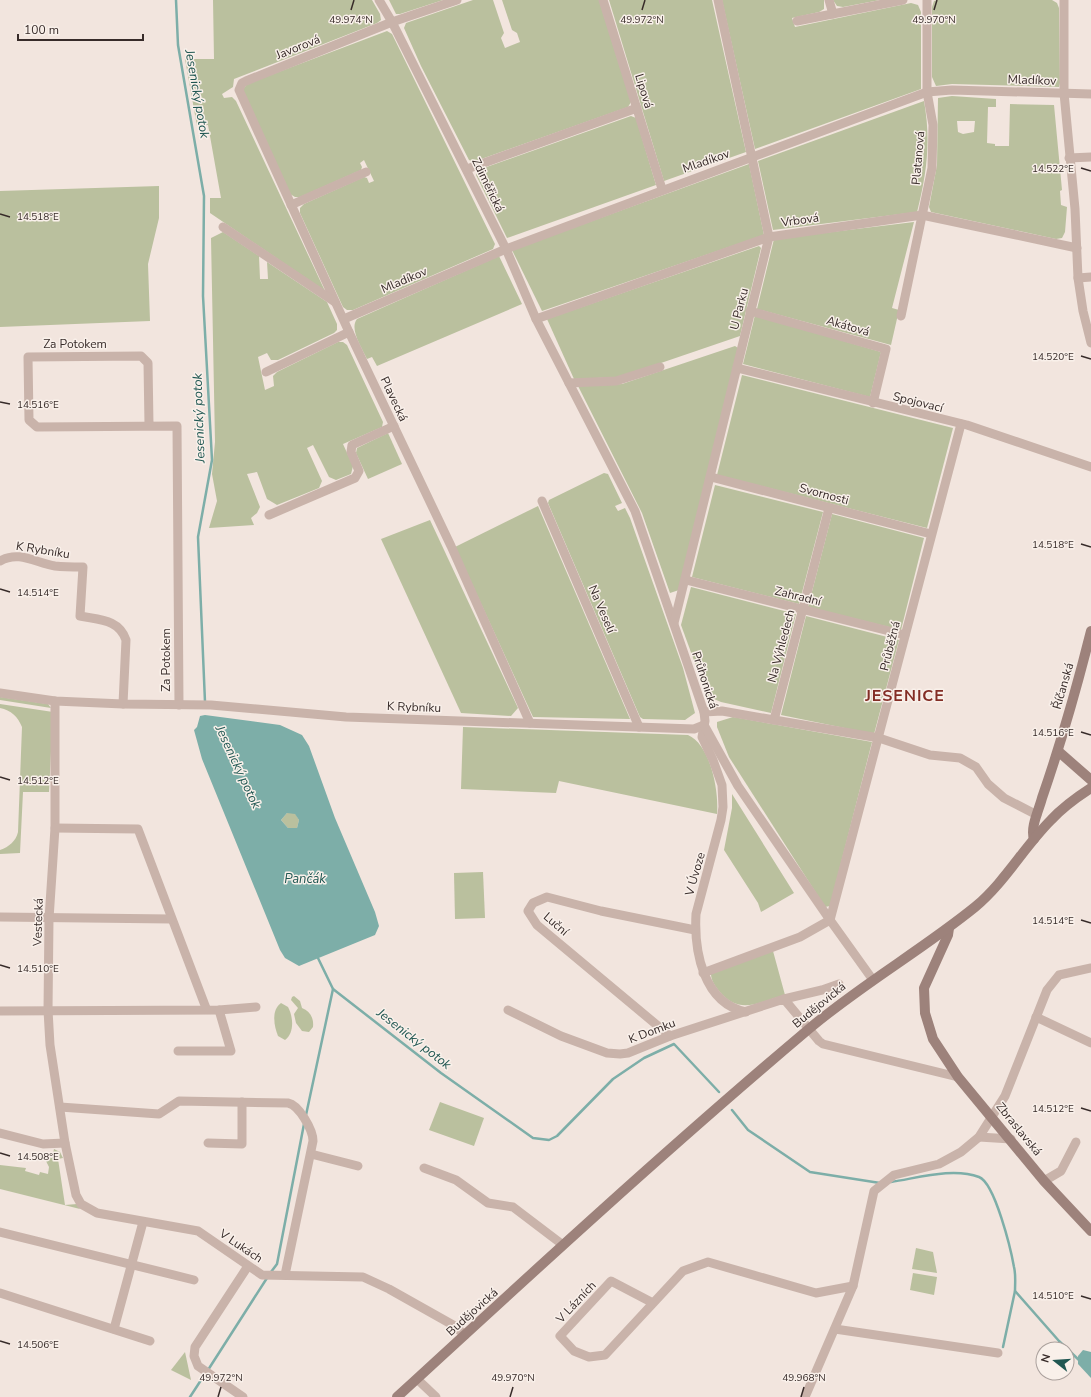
<svg xmlns="http://www.w3.org/2000/svg" width="1091" height="1397" viewBox="0 0 1091 1397" font-family="'Nunito Sans',sans-serif">
<style>
.green{fill:#bac09e;fill-rule:evenodd}
.water{fill:#7daea8;fill-rule:evenodd}
.lines{fill:none;stroke-linecap:round;stroke-linejoin:round}
.stream{stroke:#7daea8;stroke-width:2.5}
.minor{stroke:#c9b3aa;stroke-width:9}
.secondary{stroke:#9d827b;stroke-width:10}
.ticks{fill:none;stroke:#372b29;stroke-width:1.5}
.labels{text-anchor:middle;dominant-baseline:central;stroke-width:3;stroke-linejoin:round;paint-order:stroke}
.street-label{font-size:12px;fill:#372b29;stroke:#f9f0ea}
.water-label{font-size:13px;font-style:italic;fill:#205752;stroke:#f9f0ea}
.district-label{font-size:16px;font-weight:bold;letter-spacing:1px;fill:#832d25;stroke:#f9f0ea}
.ticks-label{font-size:10px;text-anchor:middle;fill:#372b29;stroke:#f9f0ea;stroke-width:3;stroke-linejoin:round;paint-order:stroke}
</style>
<rect width="100%" height="100%" fill="#f2e5de"/>
<g class="green">
<polygon points="213,0 372,0 380,14 381,20 377,23 234,79 233,87 222,94 224,98 232,97 236,101 325,291 210,213 210,198 221,198 208,125 197,126 185,59 214,59"/>
<polygon points="389,0 443,0 400,14 396,14"/>
<polygon points="473,0 493,0 504,33 501,38 505,48 520,42 517,33 512,30 502,0 599,0 631,102 628,107 473,162 469,160 421,66 404,28 406,23"/>
<polygon points="609,0 712,0 746,152 664,181"/>
<polygon points="722,0 824,0 824,9 819,12 792,18 795,27 911,3 918,5 921,12 921,89 755,149"/>
<polygon points="833,0 880,0 843,7 837,6"/>
<polygon points="937,0 1052,0 1057,3 1059,8 1060,83 1059,87 952,84 936,86 932,77 932,7 934,1"/>
<polygon points="387,31 392,34 495,244 493,249 353,310 347,310 343,307 300,213 300,208 304,204 364,177 367,178 369,183 374,181 364,160 360,163 362,167 361,170 300,197 295,197 290,194 244,93 244,88 247,84"/>
<path d="M952 96 996 99V107H988L987 143 995 144V146H1009L1010 104 1054 105 1062 190 1060 191 1061 205 1067 207 1065 232 1062 238 1056 239 931 212 929 207 937 165 938 98ZM957 121H975L974 132 963 134 958 132Z"/>
<path d="M924 101C931 141 927 172 917 212L773 230 758 161Z"/>
<polygon points="631,116 636,118 656,185 507,238 476,175 478,170"/>
<polygon points="749,164 764,235 542,311 512,250"/>
<polygon points="159,186 159,218 148,264 150,321 0,327 0,191"/>
<polygon points="914,222 892,308 899,310 891,345 757,309 774,239"/>
<polygon points="223,232 259,256 260,279 268,279 267,262 327,302 337,324 337,330 334,333 278,360 271,360 267,353 258,357 265,390 274,386 273,376 277,372 338,342 343,342 347,345 383,422 382,427 343,444 353,466 351,474 336,480 329,477 313,445 307,448 322,481 319,488 277,505 267,499 257,472 247,474 260,507 257,513 251,518 254,525 209,528 217,501 212,474 215,442 211,238"/>
<polygon points="759,246 761,248 740,336 620,377 574,379 547,319"/>
<path d="M499 256 522 304 377 366 372 357 367 359C362 348 349 329 357 319Z"/>
<polygon points="755,315 881,352 870,397 743,364"/>
<polygon points="735,346 738,348 679,590 670,593 642,513 578,386 622,384"/>
<polygon points="742,375 953,428 927,528 717,475"/>
<polygon points="388,433 402,464 368,479 356,453 357,448"/>
<polygon points="604,473 608,474 622,503 615,506 618,511 625,508 630,518 683,668 695,713 685,720 643,719 640,717 548,503 549,500"/>
<polygon points="715,485 823,512 799,604 692,577"/>
<polygon points="538,506 630,719 533,717 455,547"/>
<polygon points="832,514 924,538 901,630 808,607"/>
<polygon points="430,520 518,708 511,716 461,713 381,539"/>
<polygon points="691,587 796,614 771,713 721,702 707,696 681,625"/>
<polygon points="806,616 899,640 874,734 781,715"/>
<polygon points="0,697 48,704 51,708 0,700"/>
<path d="M0 704 53 712 49 792H23L20 853 0 854V850C9 847 16 841 18 832L22 727C18 717 11 710 0 708Z"/>
<polygon points="733,717 872,742 830,906 825,907 729,757 717,727 717,722"/>
<path d="M463 727 688 735C711 745 719 792 717 814L559 781 556 793 461 789Z"/>
<polygon points="732,794 794,893 761,912 758,903 724,850 732,808"/>
<polygon points="287,813 295,813 299,820 297,828 288,828 281,820"/>
<polygon points="483,872 485,918 455,919 454,873"/>
<path d="M773 951 785 995C758 1002 740 1016 719 991 715 986 711 980 711 974Z"/>
<path d="M294 996 300 1001 302 1008C310 1011 314 1018 313 1027L309 1032 302 1031 296 1023 294 1014 298 1008 291 1000 292 997Z"/>
<path d="M281 1003 288 1007C293 1016 295 1033 285 1040L278 1036C274 1026 271 1010 281 1003Z"/>
<polygon points="440,1102 484,1118 474,1146 429,1130"/>
<polygon points="54,1149 60,1152 63,1158 58,1159 65,1205 77,1204 80,1209 0,1189 0,1165 26,1168 25,1171 39,1175 40,1172 48,1174 49,1167 46,1161 48,1157 52,1158"/>
<polygon points="916,1248 933,1252 937,1273 912,1269"/>
<polygon points="913,1273 937,1277 934,1295 910,1290"/>
<polygon points="185,1352 191,1380 171,1370"/>
</g>
<g class="water">
<path d="M205 715 280 725 302 735 309 746 335 818 375 912 379 926 375 935 299 966 285 958 280 950 202 759 194 730 197 727 200 716ZM287 813 295 814 299 820 297 828H288L281 820Z"/>
<polygon points="1083,1350 1091,1352 1091,1378 1078,1364 1078,1356"/>
</g>
<g class="lines">
<g class="stream">
<polyline points="176,0 178,45 204,196 203,296 212,460 198,537 205,702"/>
<polyline points="317,956 333,989 441,1073 533,1138 549,1140 557,1136 613,1079 644,1058 674,1044 719,1092"/>
<polyline points="732,1110 748,1130 810,1172 880,1183"/>
<polyline points="306,1115 333,989"/>
<path d="M891 1182C918 1178 953 1167 979 1177 995 1183 1011 1250 1014 1267 1016 1275 1015 1283 1015 1291L1059 1341 1080 1361"/>
<polyline points="271,1272 277,1264 304,1124"/>
<polyline points="1003,1347 1015,1291"/>
<polyline points="208,1370 267,1278"/>
<polyline points="190,1397 205,1374"/>
</g>
<g class="minor">
<path d="M379 0 392 22 506 249 536 319 635 511 704 712 705 721 702 737 713 760 722 785 723 807 721 820 696 914C694 951 703 1003 746 1012"/>
<polyline points="457,0 392,22 246,81 242,83 239,90 349,332 451,546 530,723"/>
<polyline points="603,0 662,189"/>
<polyline points="829,0 833,14"/>
<polyline points="1064,0 1064,93 1075,209 1078,278 1083,311 1091,343"/>
<polyline points="797,21 903,0"/>
<polyline points="1069,158 1091,157"/>
<polyline points="467,169 637,108"/>
<polyline points="291,205 366,172"/>
<polyline points="223,227 335,302"/>
<polyline points="1078,278 1091,277"/>
<polyline points="750,311 886,349 873,403"/>
<polyline points="901,316 932,168 933,125 927,92 927,0"/>
<polyline points="344,319 506,249 927,92 952,90 1091,94"/>
<polyline points="536,319 769,237 922,215 1077,248"/>
<polyline points="737,368 967,425 1091,467"/>
<polyline points="266,372 349,332"/>
<polyline points="569,383 616,381 660,367"/>
<polyline points="149,425 148,363 141,356 28,357 29,420 37,427 177,426 179,705"/>
<polyline points="711,477 931,534"/>
<polyline points="542,501 639,727"/>
<polyline points="269,515 355,478 359,471 351,452 352,445 394,426"/>
<path d="M0 561C19 550 36 563 55 566 64 567 74 567 83 567L80 616C99 620 119 619 126 640L123 704"/>
<polyline points="686,580 905,635"/>
<polyline points="674,623 769,237 718,0"/>
<polyline points="0,693 55,701 123,704 211,705 346,717 694,729 704,725"/>
<polyline points="55,701 55,828 49,919 48,1010 50,1045 65,1143 76,1195 81,1204 97,1213 198,1231 262,1275 363,1277 389,1289 453,1325 465,1335"/>
<polyline points="704,712 722,711 879,738 930,755 960,758 976,767 988,784 1004,798 1037,815"/>
<polyline points="774,720 829,508"/>
<polyline points="704,725 738,786 830,920 873,980"/>
<polyline points="55,828 138,829 206,1008"/>
<polyline points="0,917 171,919"/>
<polyline points="703,973 800,937 830,920 961,424"/>
<polyline points="784,999 822,990 839,984"/>
<polyline points="508,1010 561,1036 607,1053 620,1054 628,1053 670,1036 784,999 819,1041 823,1044 958,1077"/>
<polyline points="0,1011 219,1010 256,1007"/>
<polyline points="1036,1017 1091,1043"/>
<polyline points="670,1036 537,925 528,911 533,903 547,897 601,911 695,930"/>
<polyline points="178,1051 231,1051 219,1010"/>
<path d="M60 1107 159 1114 179 1101 288 1103C299 1105 313 1130 313 1141L285 1275"/>
<polyline points="0,1133 43,1144 65,1143"/>
<polyline points="979,1137 1011,1139"/>
<polyline points="208,1143 242,1144 242,1102"/>
<polyline points="311,1154 358,1166"/>
<polyline points="424,1168 456,1180 488,1203 513,1207 563,1245"/>
<polyline points="1044,1181 1061,1171 1076,1142"/>
<polyline points="0,1232 194,1280"/>
<polyline points="0,1293 150,1341"/>
<polyline points="653,1303 611,1281 560,1336 574,1351 589,1357 605,1355 683,1271 708,1262 816,1293 853,1286"/>
<polyline points="114,1329 143,1222"/>
<polyline points="835,1329 998,1353"/>
<polyline points="417,1379 436,1397"/>
<polyline points="243,1397 198,1366 194,1356 195,1347 248,1266"/>
<polyline points="805,1397 853,1286 874,1191 894,1175 939,1164 961,1152 979,1137 1005,1096 1047,990 1059,975 1091,968"/>
</g>
<g class="secondary">
<polyline points="1058,751 1091,780"/>
<path d="M1034 839C1030 827 1039 810 1042 798 1061 743 1077 687 1091 631"/>
<polyline points="949,928 948,935 924,988 925,1013 933,1039 958,1077 1044,1181 1091,1231"/>
<path d="M397 1397C533 1272 669 1147 810 1028 862 984 922 950 975 907 1005 882 1024 847 1051 820 1063 807 1077 797 1091 788"/>
</g>
</g>
<path class="ticks" d="M351 10 354 0M642 10 645 0M934 10 937 0M1081 168 1091 171M0 214 10 217M1081 356 1091 359M0 402 10 404M1081 544 1091 547M0 589 10 592M1081 732 1091 735M0 777 10 780M1081 920 1091 923M0 965 10 968M1081 1108 1091 1111M0 1153 10 1156M1081 1296 1091 1299M0 1341 10 1344M218 1397 221 1387M510 1397 513 1387M801 1397 804 1387"/>
<g class="labels">
<g class="street-label">
<text transform="translate(298 47) rotate(-22)">Javorová</text>
<text transform="translate(1032 80) rotate(2)">Mladíkov</text>
<text transform="translate(644 91) rotate(73)">Lipová</text>
<text transform="translate(918 158) rotate(-85)">Platanová</text>
<text transform="translate(706 161) rotate(-19)">Mladíkov</text>
<text transform="translate(488 185) rotate(64)">Zdiměřická</text>
<text transform="translate(800 220) rotate(-8)">Vrbová</text>
<text transform="translate(404 280) rotate(-23)">Mladíkov</text>
<text transform="translate(739 309) rotate(-76)">U Parku</text>
<text transform="translate(848 326) rotate(16)">Akátová</text>
<text x="75" y="344">Za Potokem</text>
<text transform="translate(394 399) rotate(65)">Plavecká</text>
<text transform="translate(918 402) rotate(14)">Spojovací</text>
<text transform="translate(824 494) rotate(15)">Svornosti</text>
<text transform="translate(43 550) rotate(9)">K Rybníku</text>
<text transform="translate(798 596) rotate(14)">Zahradní</text>
<text transform="translate(602 609) rotate(67)">Na Veselí</text>
<text transform="translate(781 646) rotate(-75)">Na Výhledech</text>
<text transform="translate(890 646) rotate(-76)">Průběžná</text>
<text transform="translate(166 660) rotate(-90)">Za Potokem</text>
<text transform="translate(705 680) rotate(72)">Průhonická</text>
<text transform="translate(1063 686) rotate(-74)">Říčanská</text>
<text transform="translate(414 707) rotate(2)">K Rybníku</text>
<text transform="translate(695 874) rotate(-74)">V Úvoze</text>
<text transform="translate(38 922) rotate(-88)">Vestecká</text>
<text transform="translate(556 924) rotate(41)">Luční</text>
<text transform="translate(819 1005) rotate(-39)">Budějovická</text>
<text transform="translate(652 1031) rotate(-21)">K Domku</text>
<text transform="translate(1019 1129) rotate(51)">Zbraslavská</text>
<text transform="translate(241 1246) rotate(34)">V Lukách</text>
<text transform="translate(576 1302) rotate(-47)">V Lázních</text>
<text transform="translate(472 1312) rotate(-42)">Budějovická</text>
</g>
<g class="water-label">
<text transform="translate(197 94) rotate(80)">Jesenický potok</text>
<text transform="translate(199 418) rotate(-92)">Jesenický potok</text>
<text transform="translate(238 767) rotate(65)">Jesenický potok</text>
<text x="305" y="879">Pančák</text>
<text transform="translate(414 1039) rotate(38)">Jesenický potok</text>
</g>
<g class="district-label">
<text x="905" y="696">JESENICE</text>
</g>
</g>
<g class="ticks-label">
<text x="351" y="23">49.974°N</text>
<text x="642" y="23">49.972°N</text>
<text x="934" y="23">49.970°N</text>
<text x="1053" y="172">14.522°E</text>
<text x="38" y="220">14.518°E</text>
<text x="1053" y="360">14.520°E</text>
<text x="38" y="408">14.516°E</text>
<text x="1053" y="548">14.518°E</text>
<text x="38" y="596">14.514°E</text>
<text x="1053" y="736">14.516°E</text>
<text x="38" y="784">14.512°E</text>
<text x="1053" y="924">14.514°E</text>
<text x="38" y="972">14.510°E</text>
<text x="1053" y="1112">14.512°E</text>
<text x="38" y="1160">14.508°E</text>
<text x="1053" y="1299">14.510°E</text>
<text x="38" y="1348">14.506°E</text>
<text x="221" y="1381">49.972°N</text>
<text x="513" y="1381">49.970°N</text>
<text x="804" y="1381">49.968°N</text>
</g>
<g transform="translate(1055 1361) rotate(287)"><circle r="19" fill="#f9f0ea" stroke="#aba19d"/>
<path d="M0-3L7 15L0 10L-7 15Z" fill="#205752"/>
<text y="-6" font-size="11" font-weight="bold" text-anchor="middle" fill="#372b29">N</text>
</g>
<path d="M18 34v6h125v-6" fill="none" stroke="#372b29" stroke-width="2"/>
<text x="24" y="34" font-size="12" fill="#372b29" stroke="#f9f0ea" stroke-width="3" paint-order="stroke">100 m</text>
</svg>
